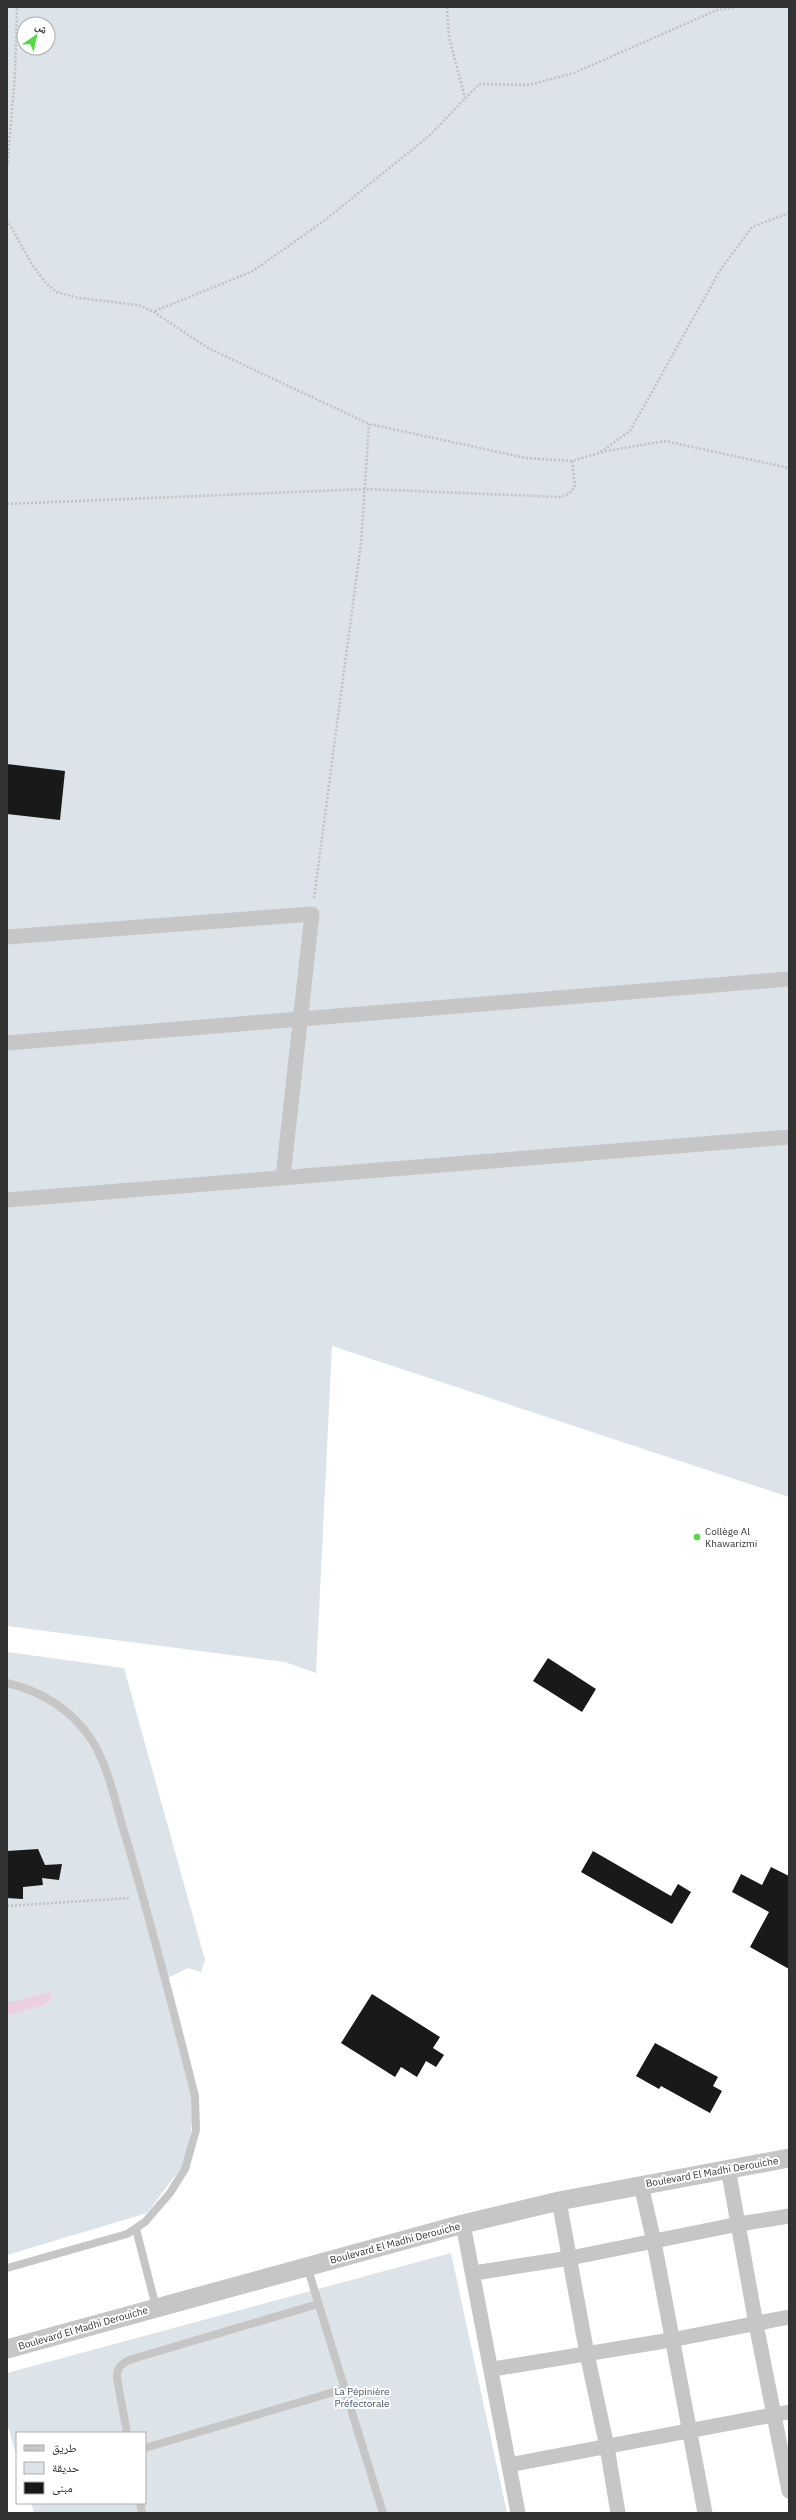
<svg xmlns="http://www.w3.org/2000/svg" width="796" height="2520" viewBox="0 0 796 2520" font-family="'IBM Plex Sans','Noto Naskh Arabic',sans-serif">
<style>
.green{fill:#dce3e9;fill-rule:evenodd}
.water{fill:#ecd0e2}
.building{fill:#191919}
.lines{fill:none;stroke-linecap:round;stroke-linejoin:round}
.path{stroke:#c2c2c2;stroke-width:2.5;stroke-dasharray:2 2;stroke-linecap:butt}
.service{stroke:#c6c6c6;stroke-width:8}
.minor{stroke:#c6c6c6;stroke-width:15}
.tertiary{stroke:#c6c6c6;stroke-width:19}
.poi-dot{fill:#54db42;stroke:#fff;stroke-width:1.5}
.labels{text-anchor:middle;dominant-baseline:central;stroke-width:4;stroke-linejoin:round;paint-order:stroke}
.poi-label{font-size:10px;fill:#323232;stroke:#fff;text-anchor:start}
.street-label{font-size:10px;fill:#323232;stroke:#fff}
.park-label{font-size:10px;fill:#42576c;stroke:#fff}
</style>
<rect width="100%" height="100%" fill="#fff"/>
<g class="green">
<path d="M7 7H789V1497L332 1346 316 1673 285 1662 7 1626ZM24 24H48V48H24Z"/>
<polygon points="7,1652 124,1668 205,1960 201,1972 188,1968 168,1978 196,2104 184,2164 147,2213 7,2255"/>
<polygon points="451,2253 507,2513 34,2513 31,2503 145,2503 145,2433 17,2433 17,2457 7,2424 7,2373"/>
</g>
<polygon class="water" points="49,1992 52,2000 40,2006 7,2015 7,2001 17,2001"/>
<g class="building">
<polygon points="7,764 65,771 60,820 7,814"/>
<polygon points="548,1658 596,1689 582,1712 533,1681"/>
<polygon points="38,1849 45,1865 62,1864 59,1880 42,1878 43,1885 23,1887 23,1899 7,1898 7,1851"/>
<polygon points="593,1851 671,1896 678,1884 691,1892 672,1924 581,1872"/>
<polygon points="771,1867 789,1876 789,1969 750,1947 769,1912 732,1892 741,1874 762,1885"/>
<polygon points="372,1994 440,2037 433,2048 444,2055 436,2067 426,2061 417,2077 401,2067 395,2077 341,2043"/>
<polygon points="655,2043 718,2077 713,2086 722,2091 710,2113 661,2086 659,2089 636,2076"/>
</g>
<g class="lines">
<g class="path">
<polyline points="447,7 449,37 465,98"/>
<polyline points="7,170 15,74 17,7"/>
<polyline points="7,220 33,266 46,283 56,292 79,298 138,305 154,312 208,348 369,424 526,458 572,461 599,453 630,431 719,272 752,227 789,213"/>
<polyline points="155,311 253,271 325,220 429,136 479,84 529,85 574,73 717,10 738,7"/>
<polyline points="601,452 665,441 789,468"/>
<polyline points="7,504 366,489 560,497 569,494 575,486 572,461"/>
<polyline points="314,898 361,543 369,424"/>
<polyline points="7,1906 130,1898"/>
</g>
<g class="service">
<path d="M7 1683C40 1691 69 1708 89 1736 109 1765 115 1803 125 1835 151 1921 173 2009 195 2096L196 2130 185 2169 170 2193 145 2222 127 2234 7 2268"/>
<polyline points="136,2229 156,2307"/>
<polyline points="307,2266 383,2513"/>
<path d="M127 2433 117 2378C117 2368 120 2365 129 2360L318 2304"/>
<polyline points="145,2448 344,2389"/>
<polyline points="140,2503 142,2513"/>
</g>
<g class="minor">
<polyline points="7,937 312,914 283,1177"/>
<polyline points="7,1043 789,979"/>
<polyline points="7,1200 789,1137"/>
<polyline points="728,2168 756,2324 789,2491"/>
<polyline points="641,2185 654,2242 705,2513"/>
<polyline points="559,2201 587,2354 607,2447 618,2513"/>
<polyline points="463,2224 518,2513"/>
<polyline points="474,2273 570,2258 739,2224 789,2216"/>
<polyline points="493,2369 671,2340 789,2317"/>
<polyline points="509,2465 789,2412"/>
</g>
<polyline class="tertiary" points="7,2349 463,2224 559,2201 789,2158"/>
</g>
<circle class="poi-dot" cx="697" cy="1537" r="4"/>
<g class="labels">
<g class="poi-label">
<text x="705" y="1531">Collège Al<tspan x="705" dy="12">Khawarizmi</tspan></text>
</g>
<g class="street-label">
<text transform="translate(712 2172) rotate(-10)">Boulevard El Madhi Derouiche</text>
<text transform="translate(395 2243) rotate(-15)">Boulevard El Madhi Derouiche</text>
<text transform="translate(83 2328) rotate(-16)">Boulevard El Madhi Derouiche</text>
</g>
<g class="park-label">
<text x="362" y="2391">La Pépinière<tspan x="362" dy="12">Préfectorale</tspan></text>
</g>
</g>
<rect width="796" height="2520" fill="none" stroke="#323232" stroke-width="16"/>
<rect x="16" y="2432" width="130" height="72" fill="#ffffff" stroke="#adadad"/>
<rect x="24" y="2445" width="20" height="6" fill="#c6c6c6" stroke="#adadad"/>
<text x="52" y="2452" font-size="12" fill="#323232">طريق</text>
<rect x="24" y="2462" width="20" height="12" fill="#dce3e9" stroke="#adadad"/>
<text x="52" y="2472" font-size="12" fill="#323232">حديقة</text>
<rect x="24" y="2482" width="20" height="12" fill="#191919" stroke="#adadad"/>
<text x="52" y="2492" font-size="12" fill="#323232">مبنى</text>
<g transform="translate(36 36) rotate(34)"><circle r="19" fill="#ffffff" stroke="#adadad"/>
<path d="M0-3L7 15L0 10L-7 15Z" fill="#54db42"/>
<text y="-6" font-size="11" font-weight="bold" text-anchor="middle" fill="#323232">ش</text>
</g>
</svg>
